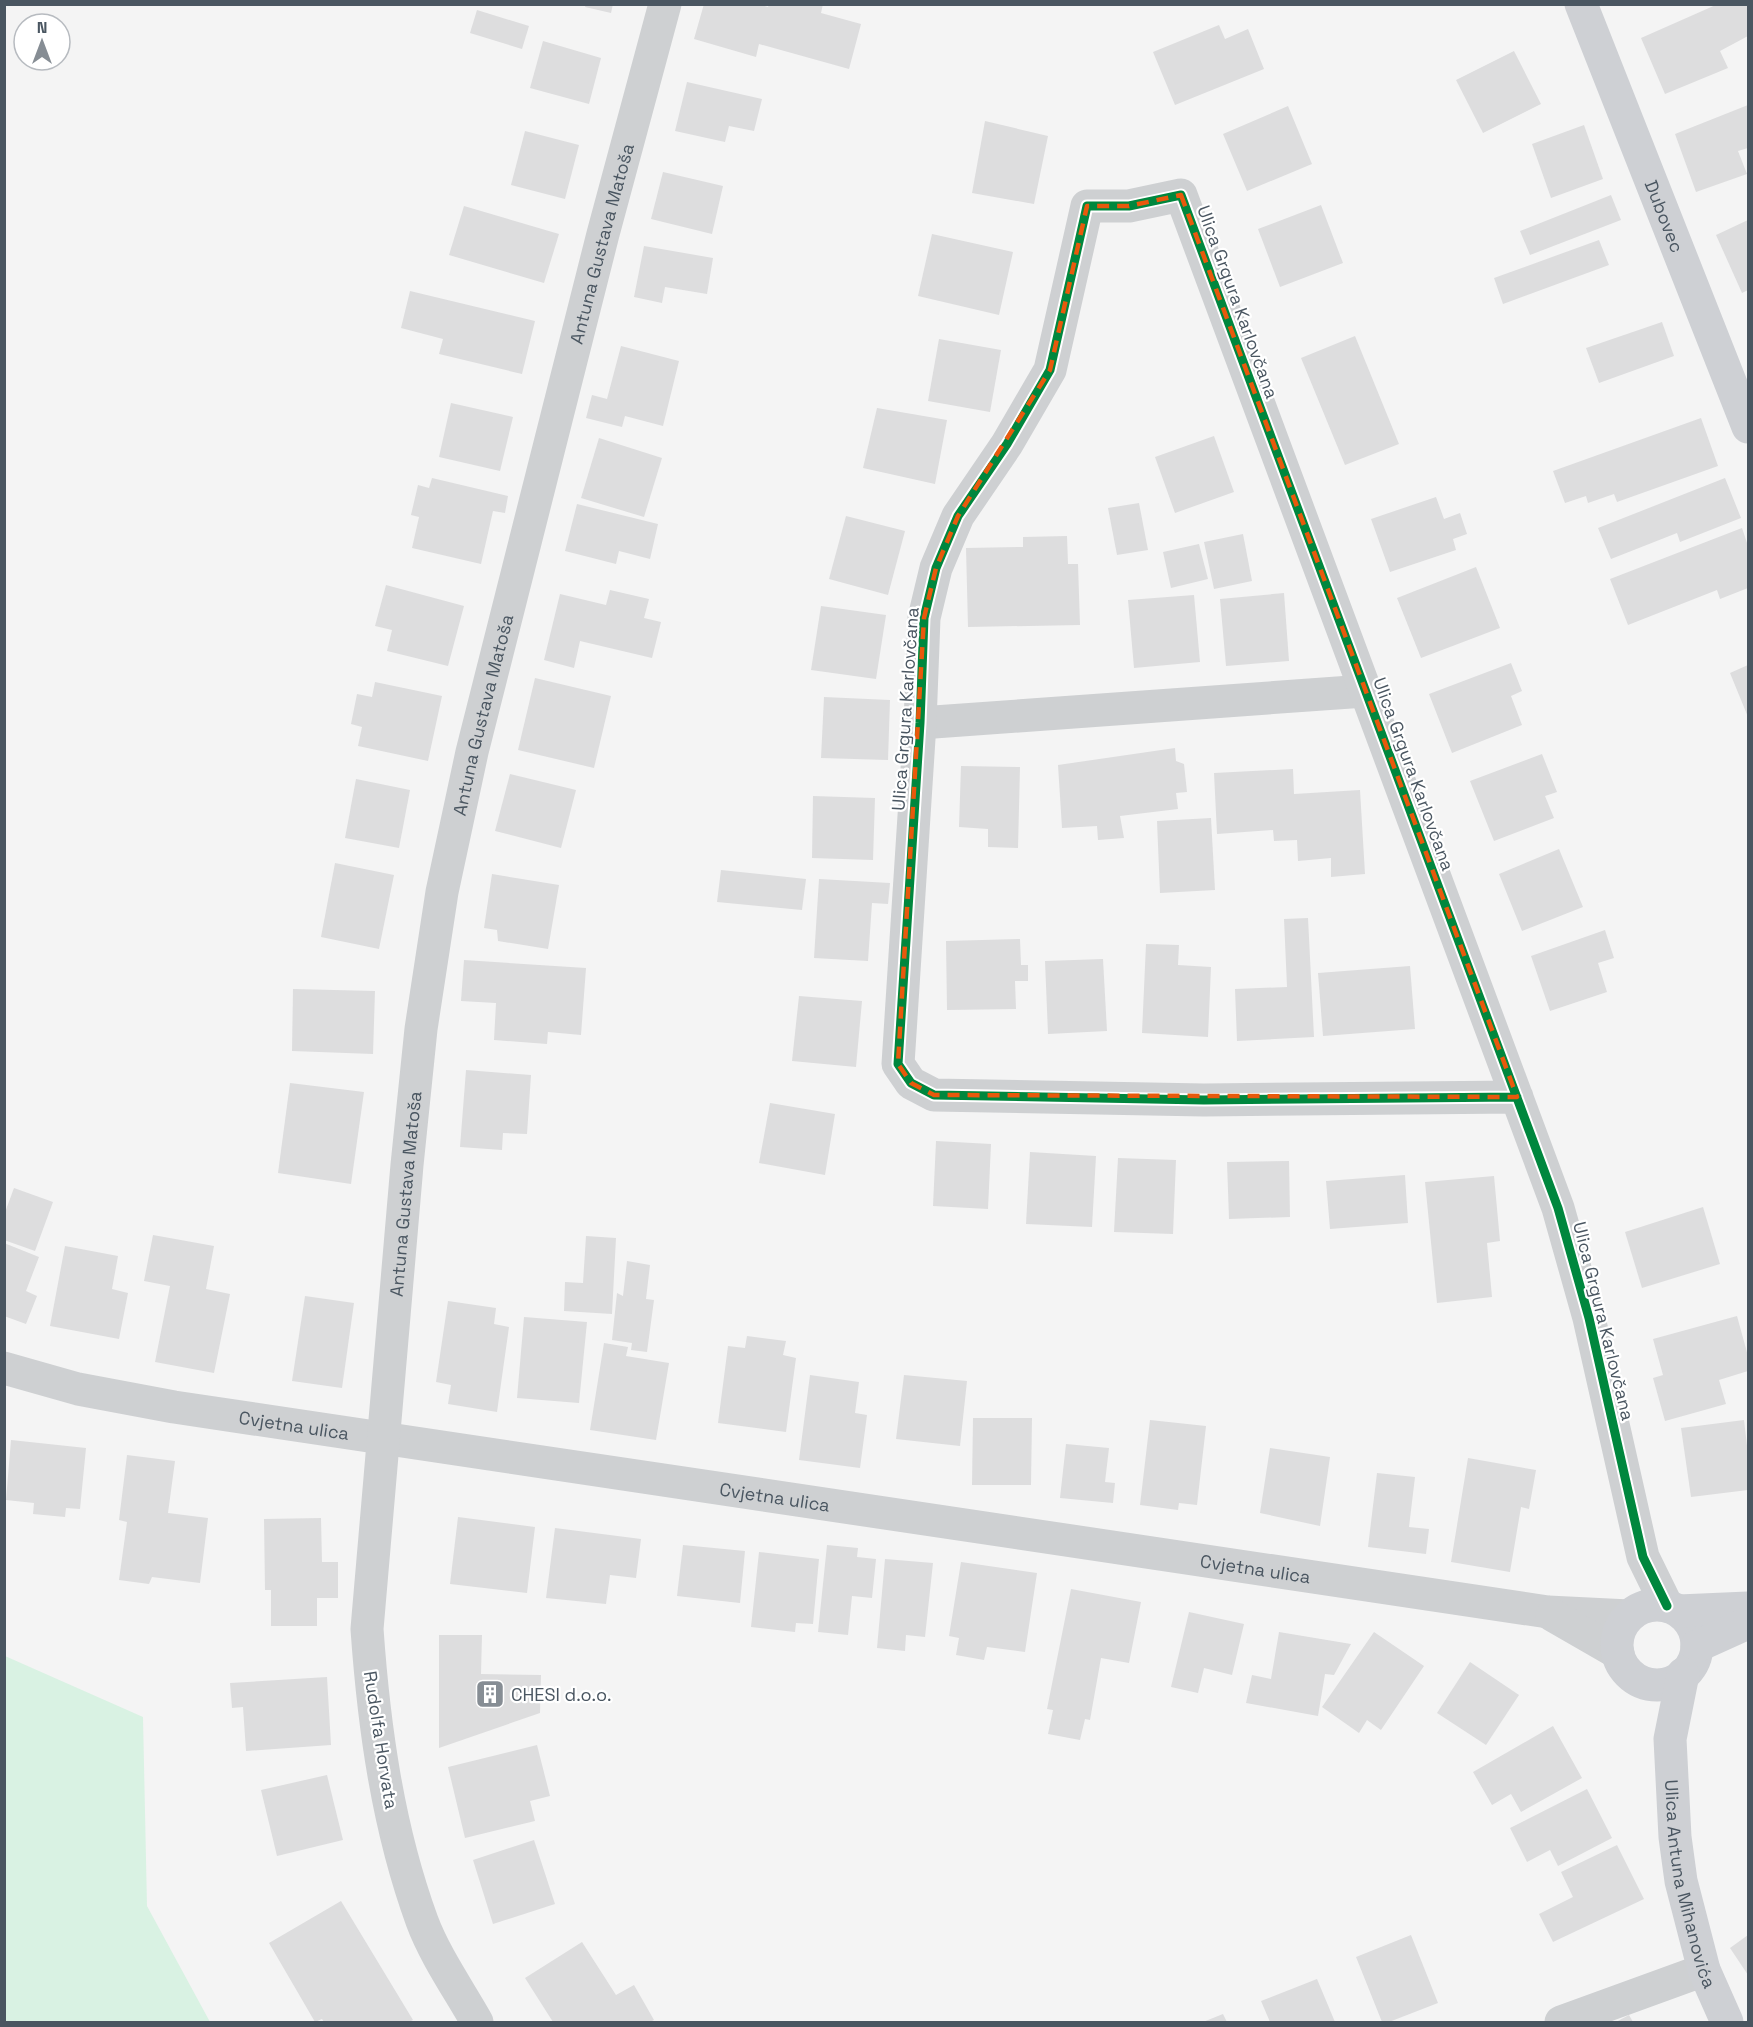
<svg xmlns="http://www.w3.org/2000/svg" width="1753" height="2027" viewBox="0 0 1753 2027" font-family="'Space Grotesk',sans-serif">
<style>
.green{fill:#d9f2e3}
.building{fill:#ddddde}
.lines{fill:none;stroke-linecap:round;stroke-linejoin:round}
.minor{stroke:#ced0d2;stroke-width:33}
.secondary{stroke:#ced0d4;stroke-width:33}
.cycleway-casing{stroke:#fff;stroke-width:13}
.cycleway{stroke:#00873e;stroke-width:9}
.marked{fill:none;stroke:#e8590c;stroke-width:4.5;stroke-dasharray:12 8;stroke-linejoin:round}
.labels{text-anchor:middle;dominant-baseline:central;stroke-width:4.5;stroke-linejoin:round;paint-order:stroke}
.street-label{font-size:18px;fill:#4a5661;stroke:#fff}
.poi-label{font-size:18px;fill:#4a5661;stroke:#fff;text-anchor:start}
</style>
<rect width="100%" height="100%" fill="#f4f4f4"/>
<polygon class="green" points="5,1656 143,1717 147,1906 210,2022 5,2022"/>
<g class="building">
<polygon points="586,4 613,4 611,13 585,7"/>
<polygon points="704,4 757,4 768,7 769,4 823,4 821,13 861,24 849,69 759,44 756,57 694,39"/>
<polygon points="1718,4 1748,4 1748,36 1720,51 1728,68 1665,94 1641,38"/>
<polygon points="477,10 529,26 522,49 470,33"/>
<polygon points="1219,25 1225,39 1248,29 1264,69 1175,105 1153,52"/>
<polygon points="543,41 601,58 589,104 530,88"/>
<polygon points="1514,51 1541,104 1483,133 1456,80"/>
<polygon points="687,82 762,99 754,131 729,126 725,142 675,131"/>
<polygon points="1748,105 1748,148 1738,151 1747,174 1696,192 1675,134"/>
<polygon points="1288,106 1312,164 1247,191 1223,134"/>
<polygon points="985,121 1048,136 1034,204 972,193"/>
<polygon points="1584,125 1603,179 1551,198 1532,144"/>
<polygon points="525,131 579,145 565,199 511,185"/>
<polygon points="663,172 723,186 712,234 651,219"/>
<polygon points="1611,195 1621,220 1530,255 1520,231"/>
<polygon points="1321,205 1343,263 1280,287 1258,229"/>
<polygon points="464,206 559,234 544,283 449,255"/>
<polygon points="1748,220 1748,290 1742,293 1716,235"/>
<polygon points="932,234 1013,252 999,315 918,296"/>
<polygon points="1599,240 1609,265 1503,304 1494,278"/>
<polygon points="644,246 713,258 707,294 665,287 662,303 634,297"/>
<polygon points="410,291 535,321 522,374 439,354 443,339 401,328"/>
<polygon points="1662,322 1674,356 1599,383 1586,348"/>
<polygon points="1355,336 1399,444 1345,465 1301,358"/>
<polygon points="939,339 1001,350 990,412 928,401"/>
<polygon points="621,346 679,361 663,426 625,416 622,427 586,418 592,395 607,399"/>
<polygon points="451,403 513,417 500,471 439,457"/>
<polygon points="877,408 947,420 935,484 863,468"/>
<polygon points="1701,418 1718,466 1617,502 1614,494 1588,503 1586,496 1565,503 1553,471"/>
<polygon points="1214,436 1234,492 1175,513 1155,457"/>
<polygon points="599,438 662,458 644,517 581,498"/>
<polygon points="432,478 508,496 505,513 493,511 481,564 412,548 419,517 411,515 418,485 429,488"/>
<polygon points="1725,478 1741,518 1680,542 1677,533 1611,559 1598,528"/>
<polygon points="1436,497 1444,519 1460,513 1467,534 1453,539 1456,550 1390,572 1371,519"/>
<polygon points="1139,503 1148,550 1117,555 1108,508"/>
<polygon points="577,504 658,524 650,559 619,551 616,564 565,551"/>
<polygon points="846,516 905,531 888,595 829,579"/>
<polygon points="1742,528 1748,546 1748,588 1720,599 1717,590 1628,625 1610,579"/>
<polygon points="1243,534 1252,581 1214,589 1204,542"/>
<polygon points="1067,536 1068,564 1078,564 1080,625 968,627 966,548 1023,547 1023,537"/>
<polygon points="1199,544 1208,579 1171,588 1163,552"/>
<polygon points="1476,567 1500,628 1421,658 1397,598"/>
<polygon points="386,585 464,606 448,666 387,651 392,630 375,626"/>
<polygon points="610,590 649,599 644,618 661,622 652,658 580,641 574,668 544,660 560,594 606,605"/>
<polygon points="1284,593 1289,661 1226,666 1220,599"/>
<polygon points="1194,595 1200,662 1134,668 1128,600"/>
<polygon points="821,606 886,615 876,679 811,670"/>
<polygon points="1511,663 1522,691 1511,696 1522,725 1452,753 1429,694"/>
<polygon points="1748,665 1748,717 1730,673"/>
<polygon points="535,678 611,696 594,768 518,750"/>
<polygon points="375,682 442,696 428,761 358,746 362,727 351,724 357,694 372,697"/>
<polygon points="824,697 890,700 888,760 821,758"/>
<polygon points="1175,748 1176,761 1184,764 1187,792 1176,793 1178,809 1120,816 1124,838 1098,840 1097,826 1062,828 1058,765"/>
<polygon points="1542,754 1557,792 1545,796 1554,818 1494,841 1470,781"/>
<polygon points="961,766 1020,767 1018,848 988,847 988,829 959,827"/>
<polygon points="1293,769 1294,794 1360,790 1365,874 1331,877 1331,858 1298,861 1297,840 1274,841 1273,830 1217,834 1214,773"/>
<polygon points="510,774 576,790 561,848 495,831"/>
<polygon points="356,779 410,790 399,848 345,838"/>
<polygon points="813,796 875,798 873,860 812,858"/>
<polygon points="1211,818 1215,890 1160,893 1157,821"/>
<polygon points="1559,849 1583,907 1522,931 1499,874"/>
<polygon points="335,863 394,875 379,949 321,937"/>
<polygon points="721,870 806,879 802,910 717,902"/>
<polygon points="492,874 559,885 548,949 498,941 497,930 484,928"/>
<polygon points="819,879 890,883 888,904 872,903 868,961 814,958"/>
<polygon points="1308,918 1314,1037 1237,1041 1235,989 1287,987 1284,919"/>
<polygon points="1605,930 1614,958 1598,963 1607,992 1550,1011 1531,956"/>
<polygon points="1020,939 1021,965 1028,965 1028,981 1015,981 1016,1009 947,1010 946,941"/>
<polygon points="1146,944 1179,945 1178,965 1211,967 1208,1037 1142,1033"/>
<polygon points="1103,959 1107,1031 1048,1034 1045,961"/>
<polygon points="464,960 586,968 581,1035 548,1032 547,1044 494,1040 496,1003 461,1001"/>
<polygon points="1410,966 1415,1029 1323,1036 1318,973"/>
<polygon points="293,989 375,991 373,1054 292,1051"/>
<polygon points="799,996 862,1001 856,1067 792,1061"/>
<polygon points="466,1070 531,1075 527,1134 503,1133 502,1150 460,1147"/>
<polygon points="290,1083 364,1092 351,1184 278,1173"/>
<polygon points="770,1103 835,1114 825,1175 759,1163"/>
<polygon points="936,1141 991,1144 988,1209 933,1206"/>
<polygon points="1030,1152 1096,1156 1092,1227 1026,1224"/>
<polygon points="1118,1158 1176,1160 1173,1234 1114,1232"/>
<polygon points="1289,1161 1290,1217 1229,1219 1227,1162"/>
<polygon points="1405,1175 1408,1223 1330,1229 1326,1181"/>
<polygon points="1494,1176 1500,1241 1487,1243 1492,1297 1437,1303 1425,1182"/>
<polygon points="14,1188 53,1202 35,1251 4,1240 4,1215"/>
<polygon points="1703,1207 1720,1264 1642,1288 1625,1232"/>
<polygon points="153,1235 214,1246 206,1289 230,1294 214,1373 155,1362 170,1286 144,1281"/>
<polygon points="586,1236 616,1238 612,1314 564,1311 565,1282 583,1283"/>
<polygon points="4,1243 39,1257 26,1291 37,1296 26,1324 4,1316"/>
<polygon points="65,1246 118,1256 112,1289 128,1293 119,1339 50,1326"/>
<polygon points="627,1261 650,1265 646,1299 654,1300 647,1352 631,1350 632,1343 612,1340 617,1293 623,1296"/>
<polygon points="305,1296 354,1303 342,1388 292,1381"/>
<polygon points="448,1301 496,1308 494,1324 509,1327 497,1412 448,1404 451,1385 436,1382"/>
<polygon points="1737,1316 1748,1356 1748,1371 1719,1380 1726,1404 1665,1421 1653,1378 1663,1375 1653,1339"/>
<polygon points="524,1317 587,1322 579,1403 517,1398"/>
<polygon points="747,1336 786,1341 783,1355 796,1358 786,1432 718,1423 728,1346 745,1348"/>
<polygon points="604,1343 628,1347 626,1356 669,1363 656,1440 590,1430"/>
<polygon points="810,1375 859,1382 855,1413 867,1415 860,1468 799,1460"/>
<polygon points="904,1375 967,1381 960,1446 896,1439"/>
<polygon points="973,1418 1032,1418 1031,1485 972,1485"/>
<polygon points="1150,1420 1206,1426 1197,1505 1179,1503 1178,1510 1140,1505"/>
<polygon points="1744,1420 1748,1454 1748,1490 1691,1497 1681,1428"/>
<polygon points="11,1440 86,1448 80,1509 66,1508 65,1517 33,1514 34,1503 6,1500"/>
<polygon points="1066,1444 1109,1448 1105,1482 1115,1483 1113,1503 1060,1498"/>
<polygon points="1270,1448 1330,1457 1320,1526 1260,1513"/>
<polygon points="127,1455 175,1461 168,1513 208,1518 200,1583 152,1577 149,1584 119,1580 127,1522 119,1520"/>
<polygon points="1468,1458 1536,1470 1529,1509 1521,1507 1510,1572 1451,1562"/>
<polygon points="1377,1473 1415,1477 1409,1527 1429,1529 1426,1554 1368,1547"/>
<polygon points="458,1517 535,1527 527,1593 450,1584"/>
<polygon points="321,1518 322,1562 338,1562 338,1598 317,1598 317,1626 271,1626 271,1590 265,1590 264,1519"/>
<polygon points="555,1528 641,1539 636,1578 610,1575 606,1604 546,1598"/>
<polygon points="683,1545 745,1551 740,1603 677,1596"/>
<polygon points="827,1545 858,1548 857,1557 876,1559 872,1598 852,1596 848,1635 818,1632"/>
<polygon points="759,1552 819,1559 813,1624 796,1623 795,1632 751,1627"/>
<polygon points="885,1559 933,1563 925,1637 906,1635 905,1651 877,1648"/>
<polygon points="961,1562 1037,1573 1025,1652 987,1647 984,1660 956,1655 959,1638 949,1636"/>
<polygon points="1071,1589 1141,1602 1129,1663 1101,1658 1090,1720 1085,1719 1080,1740 1048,1734 1053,1710 1047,1709"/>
<polygon points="1189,1612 1244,1624 1232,1675 1204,1668 1198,1693 1171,1687"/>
<polygon points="1279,1632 1351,1644 1334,1675 1325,1674 1318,1716 1246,1703 1252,1675 1271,1679"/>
<polygon points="1374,1632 1424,1666 1381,1730 1367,1720 1359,1733 1322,1707"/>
<polygon points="439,1635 482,1635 481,1674 541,1675 540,1713 439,1748"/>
<polygon points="1470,1662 1519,1695 1486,1745 1437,1713"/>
<polygon points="327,1677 331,1745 246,1751 243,1707 232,1708 230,1683"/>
<polygon points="1553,1726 1582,1778 1521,1812 1511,1794 1492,1805 1473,1772"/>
<polygon points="537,1745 550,1796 530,1801 535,1821 465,1838 448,1767"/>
<polygon points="327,1775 343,1840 277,1856 261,1790"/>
<polygon points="1587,1789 1612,1838 1558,1866 1550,1850 1527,1862 1510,1828"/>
<polygon points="534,1840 555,1904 493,1924 473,1860"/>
<polygon points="1617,1845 1644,1899 1553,1942 1539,1914 1573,1897 1561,1872"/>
<polygon points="341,1901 413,2020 409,2022 324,2022 322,2019 315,2022 269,1943"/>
<polygon points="1411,1935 1438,2003 1389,2022 1382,2022 1356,1957"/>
<polygon points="1748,1935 1748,1975 1730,1948"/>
<polygon points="582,1942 616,1995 634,1985 654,2020 650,2022 553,2022 525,1978"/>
<polygon points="1317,1979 1335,2022 1270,2022 1261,2001"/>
<polygon points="1223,2014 1227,2022 1203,2022"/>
<polygon points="1629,2015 1633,2022 1616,2022"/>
</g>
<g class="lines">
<g class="minor">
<polyline points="920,723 1365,691"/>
<polyline points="1517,1097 1204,1100 934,1095 911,1083 898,1064 920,723 924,618 936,568 958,516 1007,444 1050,370 1087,206 1129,206 1181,195 1558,1208 1589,1318 1643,1557 1667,1606"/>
<path id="s1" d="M4 1368 78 1389 174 1407 1548 1612 1629 1616"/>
<polyline points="1552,1615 1618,1653"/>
<path id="s2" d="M477 2022C459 1990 435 1956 422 1921 388 1828 374 1728 367 1629L407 1165 421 1029 442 892 472 752 603 234 665 4"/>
<polyline points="1561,2022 1704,1970"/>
</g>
<g class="secondary">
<path id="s3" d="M1581 4 1748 427"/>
<circle cx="1657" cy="1645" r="40"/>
<polyline points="1679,1611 1748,1608"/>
<polyline points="1697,1646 1748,1623"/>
<path id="s4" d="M1683 1674 1670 1739 1675 1837 1681 1881 1704 1970 1727 2022"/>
</g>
<g class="cycleway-casing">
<polyline id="cycleway" points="1517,1097 1204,1100 934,1095 911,1083 898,1064 920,723 924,618 936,568 958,516 1007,444 1050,370 1087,206 1129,206 1181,195 1558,1208 1589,1318 1643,1557 1667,1606"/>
</g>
<use href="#cycleway" class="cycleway"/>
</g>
<path class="marked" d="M1181 195 1517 1097 934 1095 911 1083 898 1064 924 618 936 568 958 516 1050 370 1087 206H1129Z"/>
<defs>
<g id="building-square" transform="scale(1.5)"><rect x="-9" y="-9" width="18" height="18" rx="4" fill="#868d94" stroke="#fff"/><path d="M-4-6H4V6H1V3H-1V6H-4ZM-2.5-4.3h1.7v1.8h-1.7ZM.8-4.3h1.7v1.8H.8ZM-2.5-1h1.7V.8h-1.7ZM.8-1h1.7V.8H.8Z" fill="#fff"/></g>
</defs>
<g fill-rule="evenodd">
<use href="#building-square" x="490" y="1694"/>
</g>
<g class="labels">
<g class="street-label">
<text stroke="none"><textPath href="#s3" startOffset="228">Dubovec</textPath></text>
<text stroke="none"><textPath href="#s2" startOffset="1822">Antuna Gustava Matoša</textPath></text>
<text transform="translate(1238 302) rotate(70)">Ulica Grgura Karlovčana</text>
<text transform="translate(905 709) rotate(-86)">Ulica Grgura Karlovčana</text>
<text stroke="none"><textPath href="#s2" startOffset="1336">Antuna Gustava Matoša</textPath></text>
<text transform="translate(1414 774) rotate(70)">Ulica Grgura Karlovčana</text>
<text stroke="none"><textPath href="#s2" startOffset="850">Antuna Gustava Matoša</textPath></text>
<text transform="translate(1604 1321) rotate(76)">Ulica Grgura Karlovčana</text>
<text stroke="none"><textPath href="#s1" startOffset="296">Cvjetna ulica</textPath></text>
<text stroke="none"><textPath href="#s1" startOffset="782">Cvjetna ulica</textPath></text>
<text stroke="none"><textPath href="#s1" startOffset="1268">Cvjetna ulica</textPath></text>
<text transform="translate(381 1740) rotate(81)">Rudolfa Horvata</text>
<text stroke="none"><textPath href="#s4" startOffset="213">Ulica Antuna Mihanovića</textPath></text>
</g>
<g class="poi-label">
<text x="511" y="1694">CHESI d.o.o.</text>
</g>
</g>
<rect width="1753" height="2027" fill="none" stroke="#4a5661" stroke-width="12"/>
<g transform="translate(42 42)"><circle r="28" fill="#ffffff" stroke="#b7bbc0" stroke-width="1.5"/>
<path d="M0-4.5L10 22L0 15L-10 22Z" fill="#868d94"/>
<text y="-9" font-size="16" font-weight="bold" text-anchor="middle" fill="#4a5661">N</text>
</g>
</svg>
